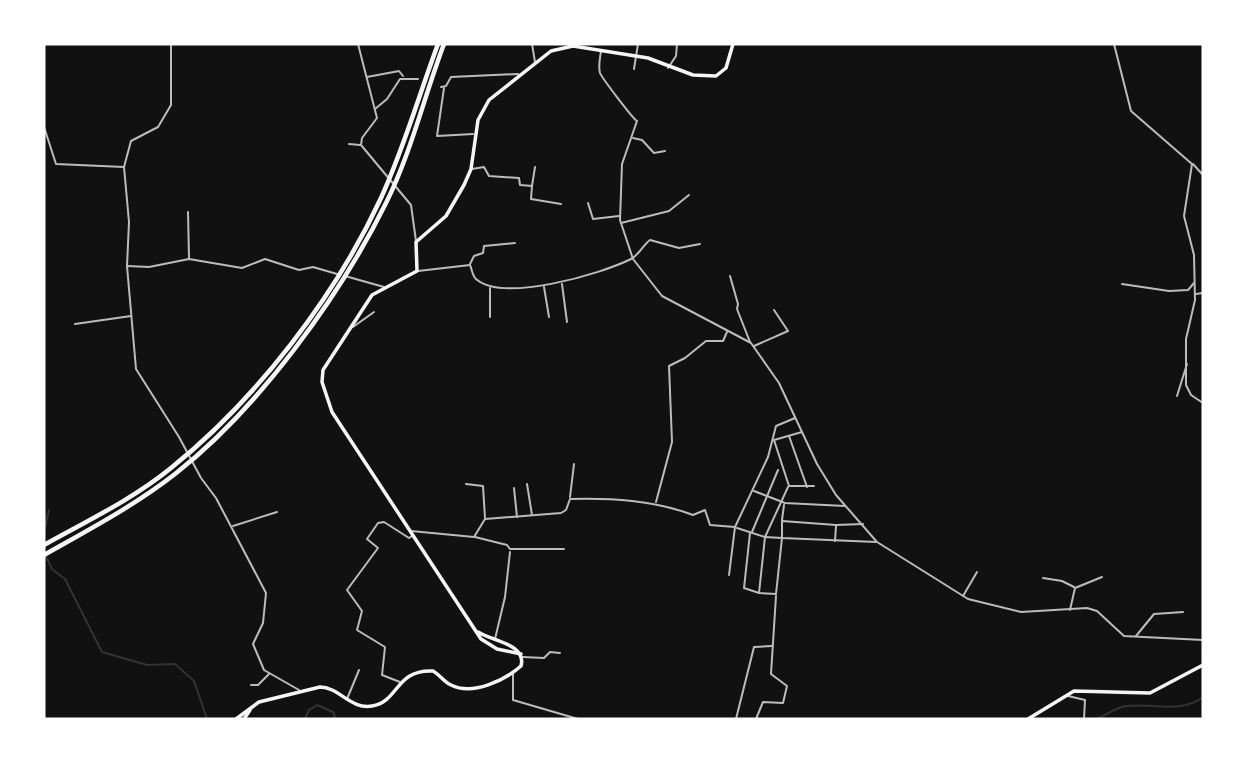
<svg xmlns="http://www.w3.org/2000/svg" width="1247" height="763" viewBox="0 0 1247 763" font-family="Cabin,sans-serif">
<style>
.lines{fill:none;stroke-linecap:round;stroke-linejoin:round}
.stream{stroke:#333;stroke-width:2}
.minor{stroke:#bcbcbc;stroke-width:2}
.primary{stroke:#f5f5f5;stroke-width:3.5}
.trunk{stroke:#f5f5f5;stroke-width:3.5}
.motorway{stroke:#f5f5f5;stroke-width:4.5}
</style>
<rect width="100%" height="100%" fill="#111"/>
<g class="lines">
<g class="stream">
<polyline points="44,532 49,510"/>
<polyline points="44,552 52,569 65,579 102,652 147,665 175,664 194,681 207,719"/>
<polyline points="305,719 309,710 317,705 333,712 336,719"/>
<path d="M1096 719C1106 715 1117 707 1127 706 1153 703 1181 714 1203 697"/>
</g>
<g class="minor">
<polyline points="171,44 171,105 158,127 131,141 124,167 129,222 127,266 136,369 179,437 201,478 216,498 266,593 263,623 253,644 264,670 299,690"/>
<polyline points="358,44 377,118 362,138 361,145 411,205 416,241"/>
<polyline points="532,44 535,62"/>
<polyline points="1114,44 1131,111 1192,164 1184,216 1194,255 1195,300 1186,339 1186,385 1191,395 1203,403"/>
<path d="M601 51C600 58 598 66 600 73 602 78 633 119 637 121L622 164 620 220 633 259 662 296 751 343 779 383 817 464 836 495 877 542 968 599 1021 612 1087 608 1097 611 1124 636 1203 640"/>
<polyline points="668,68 676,56 677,44"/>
<polyline points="634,69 638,44"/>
<polyline points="367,77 399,71 403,76"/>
<polyline points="441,87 446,86 451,77 518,74"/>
<polyline points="444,88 437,136 473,134"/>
<polyline points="375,109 387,99 400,79 418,79"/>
<polyline points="44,127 56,164 124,167"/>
<polyline points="633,138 642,140 654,153 665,151"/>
<polyline points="349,144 360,145"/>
<polyline points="1193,164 1203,175"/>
<polyline points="472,169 484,167 489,176 519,178 520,185 532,186 531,199 561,204"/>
<polyline points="532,186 535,167"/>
<polyline points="588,203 593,219 619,216"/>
<polyline points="188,212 189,258"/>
<polyline points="621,223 669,211 689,195"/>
<polyline points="470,264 474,256 483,253 484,246 515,243"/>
<polyline points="127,266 149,267 189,259 242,268 265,259 299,270 313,267 337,274"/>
<path d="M418 271 470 265C472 269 472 275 476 279 503 303 601 274 631 259 639 255 643 245 650 240L679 248 700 244"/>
<polyline points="345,276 384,287"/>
<polyline points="730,276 738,304 737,309 750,342"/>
<polyline points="562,284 567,322"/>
<polyline points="1122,284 1169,291 1188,290 1194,283"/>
<polyline points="544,287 549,317"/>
<polyline points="1196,294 1203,293"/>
<polyline points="490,317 490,288"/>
<polyline points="75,324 131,316"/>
<polyline points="353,327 374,312"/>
<polyline points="754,346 788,331 774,310"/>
<polyline points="1177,396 1187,364"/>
<polyline points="802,432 774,440 789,486 814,486"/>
<polyline points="789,436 807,487"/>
<polyline points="466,484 483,486 485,518"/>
<polyline points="527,484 532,515"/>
<polyline points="514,488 517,517"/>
<polyline points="754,491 785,503 845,506"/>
<polyline points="570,497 574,464"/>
<polyline points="656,502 672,442 669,366 685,358 706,341 723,341 727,332"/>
<polyline points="782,520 784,505"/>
<polyline points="863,524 836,525 782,521 782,538 876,542"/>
<polyline points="233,526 277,512"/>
<polyline points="737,528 765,537 788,487"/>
<path d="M411 531 474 537 485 519 561 513 566 510 570 499C612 498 653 500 693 515L705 510 710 525 735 527"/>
<polyline points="752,532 778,470"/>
<polyline points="750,533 744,588 759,593 776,594 782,538 765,537 759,593"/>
<polyline points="475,537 507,545 510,549 564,549"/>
<polyline points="835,541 836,526"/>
<polyline points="729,575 735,527 768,457 776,426 795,418"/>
<polyline points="1043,578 1062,581 1074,587"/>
<polyline points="963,596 977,572"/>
<polyline points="1070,610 1075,588 1102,577"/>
<polyline points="1136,636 1154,614 1183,612"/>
<polyline points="495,639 505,597 510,552"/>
<polyline points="523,657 544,658 550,652 560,653"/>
<polyline points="513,674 513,700 578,719"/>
<polyline points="400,682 382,675 385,647 357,630 362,611 347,590 378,548 367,539 378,523 384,522 409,538 412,536"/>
<polyline points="251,685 258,685 269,674"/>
<polyline points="1068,696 1085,700 1084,719"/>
<polyline points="347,699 359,670"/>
<polyline points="736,719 754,647 772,646"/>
<polyline points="756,719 763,702 783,703 787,686 771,674 776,596"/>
</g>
<g class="primary">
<polyline points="521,654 497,649 481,639 332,412 322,382 323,370 372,295 417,271 416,242 446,216 464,185 471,169 478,120 489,100 551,51 573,46 648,58 693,75 716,76 726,68 733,44"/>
<path d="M236 719 259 702 320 687C339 687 351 710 372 706 399 702 395 669 433 671 440 675 444 682 451 685 473 696 505 680 521 666 527 644 492 641 478 632"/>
<polyline points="244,719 250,710"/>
</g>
<polyline class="trunk" points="1028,719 1074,691 1150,693 1203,665"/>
<g class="motorway">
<path d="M44 545C87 521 133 499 171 468 256 400 335 297 381 198 404 148 419 95 438 44"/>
<path d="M44 555C88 530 134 506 175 474 258 409 339 298 386 203 411 153 424 97 444 44"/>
</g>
</g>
<rect width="1247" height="763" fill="none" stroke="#ffffff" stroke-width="91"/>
</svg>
